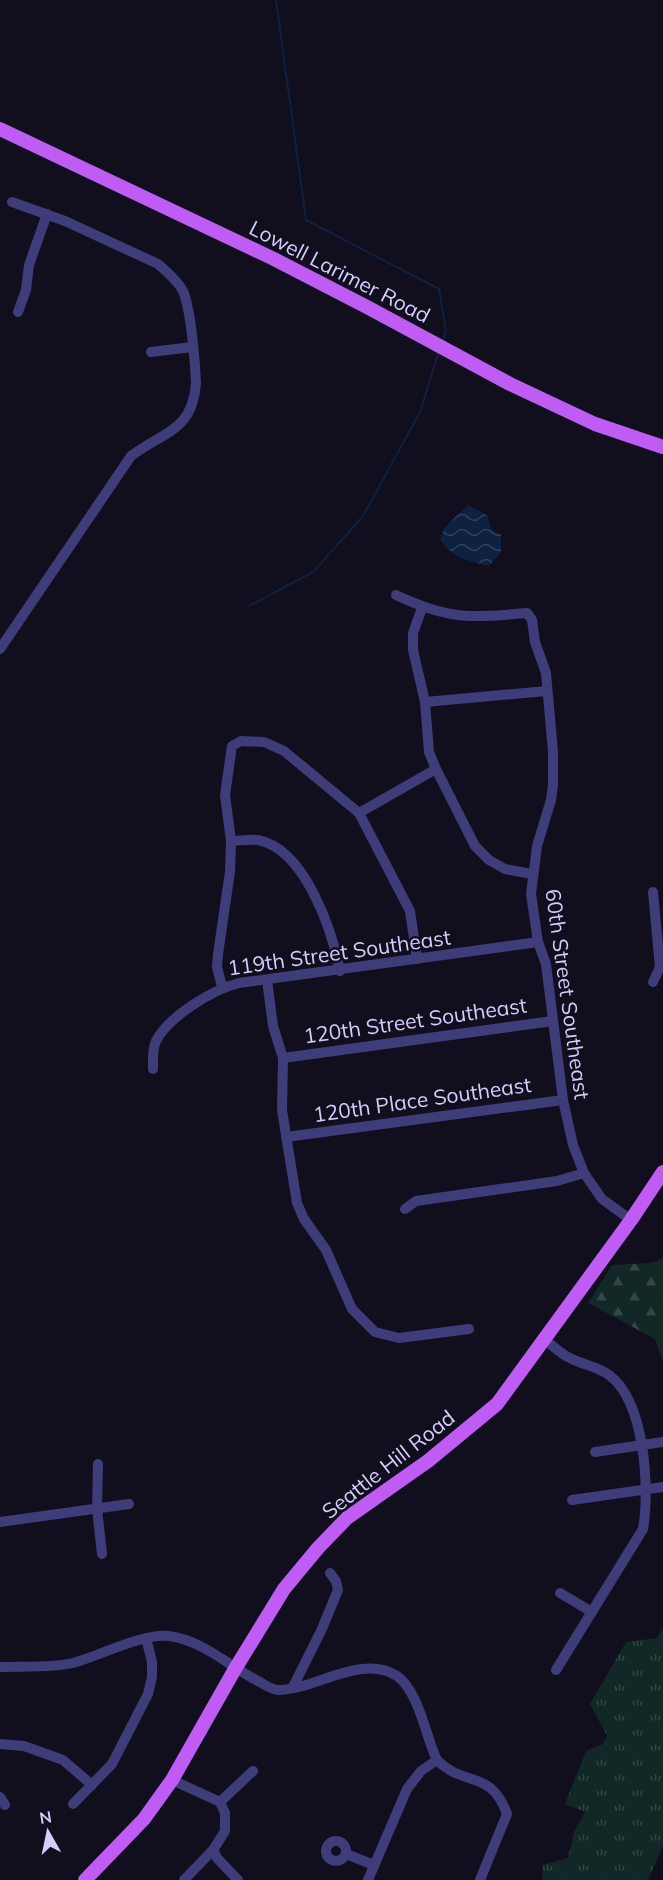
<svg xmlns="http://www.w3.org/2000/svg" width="663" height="1880" viewBox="0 0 663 1880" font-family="Mulish,sans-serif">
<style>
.grass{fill:url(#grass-tufts)}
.forest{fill:url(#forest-firs)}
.water{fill:url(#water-waves)}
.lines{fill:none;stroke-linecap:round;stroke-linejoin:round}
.stream{stroke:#0f2141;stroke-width:2}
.minor{stroke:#3f3c7a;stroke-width:10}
.major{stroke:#be5cf4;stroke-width:14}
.labels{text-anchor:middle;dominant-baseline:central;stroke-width:5;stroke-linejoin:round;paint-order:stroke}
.street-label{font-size:21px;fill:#d4cefc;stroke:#110e1e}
</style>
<defs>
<pattern id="grass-tufts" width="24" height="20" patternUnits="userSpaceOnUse" patternTransform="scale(1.5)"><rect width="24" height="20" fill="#112827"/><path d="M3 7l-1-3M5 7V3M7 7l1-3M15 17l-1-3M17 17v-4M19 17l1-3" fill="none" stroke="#334647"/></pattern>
<pattern id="forest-firs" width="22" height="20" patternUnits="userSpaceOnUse" patternTransform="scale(1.5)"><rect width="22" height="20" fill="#112827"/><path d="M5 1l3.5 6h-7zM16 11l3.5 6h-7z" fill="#334647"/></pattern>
<pattern id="water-waves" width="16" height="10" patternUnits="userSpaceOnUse" patternTransform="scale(1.5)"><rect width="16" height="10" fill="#0f2141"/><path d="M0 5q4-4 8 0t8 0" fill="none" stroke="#31405d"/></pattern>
</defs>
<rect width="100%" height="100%" fill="#110e1e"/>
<polygon class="grass" points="663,1628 663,1846 648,1880 542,1880 543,1865 568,1858 574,1832 585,1812 565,1804 586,1751 603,1744 607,1736 590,1704 626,1642 657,1638"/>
<polygon class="forest" points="663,1258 663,1362 655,1339 588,1303 612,1265 651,1263"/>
<path class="water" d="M468 505 488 516 491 529 501 535V552L489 566C467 560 453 559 440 539L445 527Z"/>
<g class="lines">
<g class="stream">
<polyline points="276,0 306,220 439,289 446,331 442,343"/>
<polyline points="249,606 313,572 363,516 420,412 439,351"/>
</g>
<g class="minor">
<polyline points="18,312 26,290 29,265 47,214"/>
<polyline points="151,352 192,347"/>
<path d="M396 595C449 620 470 618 527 613L532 620 535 642 546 673 553 752V785L551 800 537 846 531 894 538 942 546 964 563 1100 573 1145 584 1173 602 1199 631 1220"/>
<polyline points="422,608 413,633 413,650 425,702 429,752 436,769 475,846 489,860 505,869 532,874"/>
<path d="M0 649 131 456C164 431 192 432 196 383 195 361 191 310 183 291 177 280 167 272 158 264L65 221 12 202"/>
<polyline points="425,702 547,691"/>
<polyline points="359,813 436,769"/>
<path d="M231 841C239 841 250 839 258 840 305 849 332 930 340 971"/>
<polyline points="267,980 273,1026 283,1058 282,1110 297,1203 304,1219 326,1250 352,1309 375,1332 399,1338 469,1329"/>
<polyline points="653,982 660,967 653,892"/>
<polyline points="222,987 217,967 218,954 230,872 231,841 225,795 232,746 241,741 264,742 284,751 359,813 410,911 417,959"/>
<polyline points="283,1058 553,1021"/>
<path d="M153 1069C153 1060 152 1050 156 1041 169 1016 212 990 239 983L538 942"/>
<polyline points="286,1137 563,1100"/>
<polyline points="405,1209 416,1201 557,1181 584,1173"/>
<path d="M544 1339C552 1345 561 1354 570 1358 583 1365 597 1366 609 1375 645 1401 650 1489 643 1529L556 1670"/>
<polyline points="595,1452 663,1442"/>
<polyline points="98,1464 97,1509 102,1554"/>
<polyline points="572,1500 663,1487"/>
<polyline points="0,1522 129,1504"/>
<polyline points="560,1593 592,1612"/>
<path d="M0 1667C21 1666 53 1668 73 1663 99 1656 143 1633 169 1636 202 1640 229 1666 258 1681 264 1684 272 1690 278 1690 315 1690 362 1653 397 1676 415 1688 424 1725 431 1745 433 1750 435 1758 438 1761 464 1787 491 1769 507 1814L480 1880"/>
<polyline points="293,1687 321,1631 338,1590 336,1581 330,1573"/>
<polyline points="0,1744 24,1746 63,1760 92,1785"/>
<polyline points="172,1780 220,1802 225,1813 225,1831 213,1850 184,1880"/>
<polyline points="0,1797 5,1805"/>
<polyline points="220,1802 253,1771"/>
<polyline points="73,1804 112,1764 148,1694 152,1677 152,1662 146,1638"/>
<circle cx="336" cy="1851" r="10"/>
<polyline points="213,1850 217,1858 238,1880"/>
<polyline points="346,1854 374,1865"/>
<polyline points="368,1880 407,1789 421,1771 437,1760"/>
</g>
<g class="major">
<polyline points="0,129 274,259 367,307 510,384 595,424 663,447"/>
<polyline points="85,1880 144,1819 172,1780 235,1669 284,1589 318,1548 347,1518 428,1461 497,1404 631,1220 663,1172"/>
</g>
</g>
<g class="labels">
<g class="street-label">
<text transform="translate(340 271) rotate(27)">Lowell Larimer Road</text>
<text transform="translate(339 952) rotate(-8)">119th Street Southeast</text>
<text transform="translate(568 994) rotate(82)">60th Street Southeast</text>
<text transform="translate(415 1020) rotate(-8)">120th Street Southeast</text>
<text transform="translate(422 1099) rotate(-8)">120th Place Southeast</text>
<text transform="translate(388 1464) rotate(-38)">Seattle Hill Road</text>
</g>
</g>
<g transform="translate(48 1832) rotate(351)" stroke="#110e1e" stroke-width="4.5" paint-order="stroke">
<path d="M0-4.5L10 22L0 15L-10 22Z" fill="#d4cefc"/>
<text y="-9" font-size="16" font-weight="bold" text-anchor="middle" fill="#d4cefc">N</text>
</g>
</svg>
